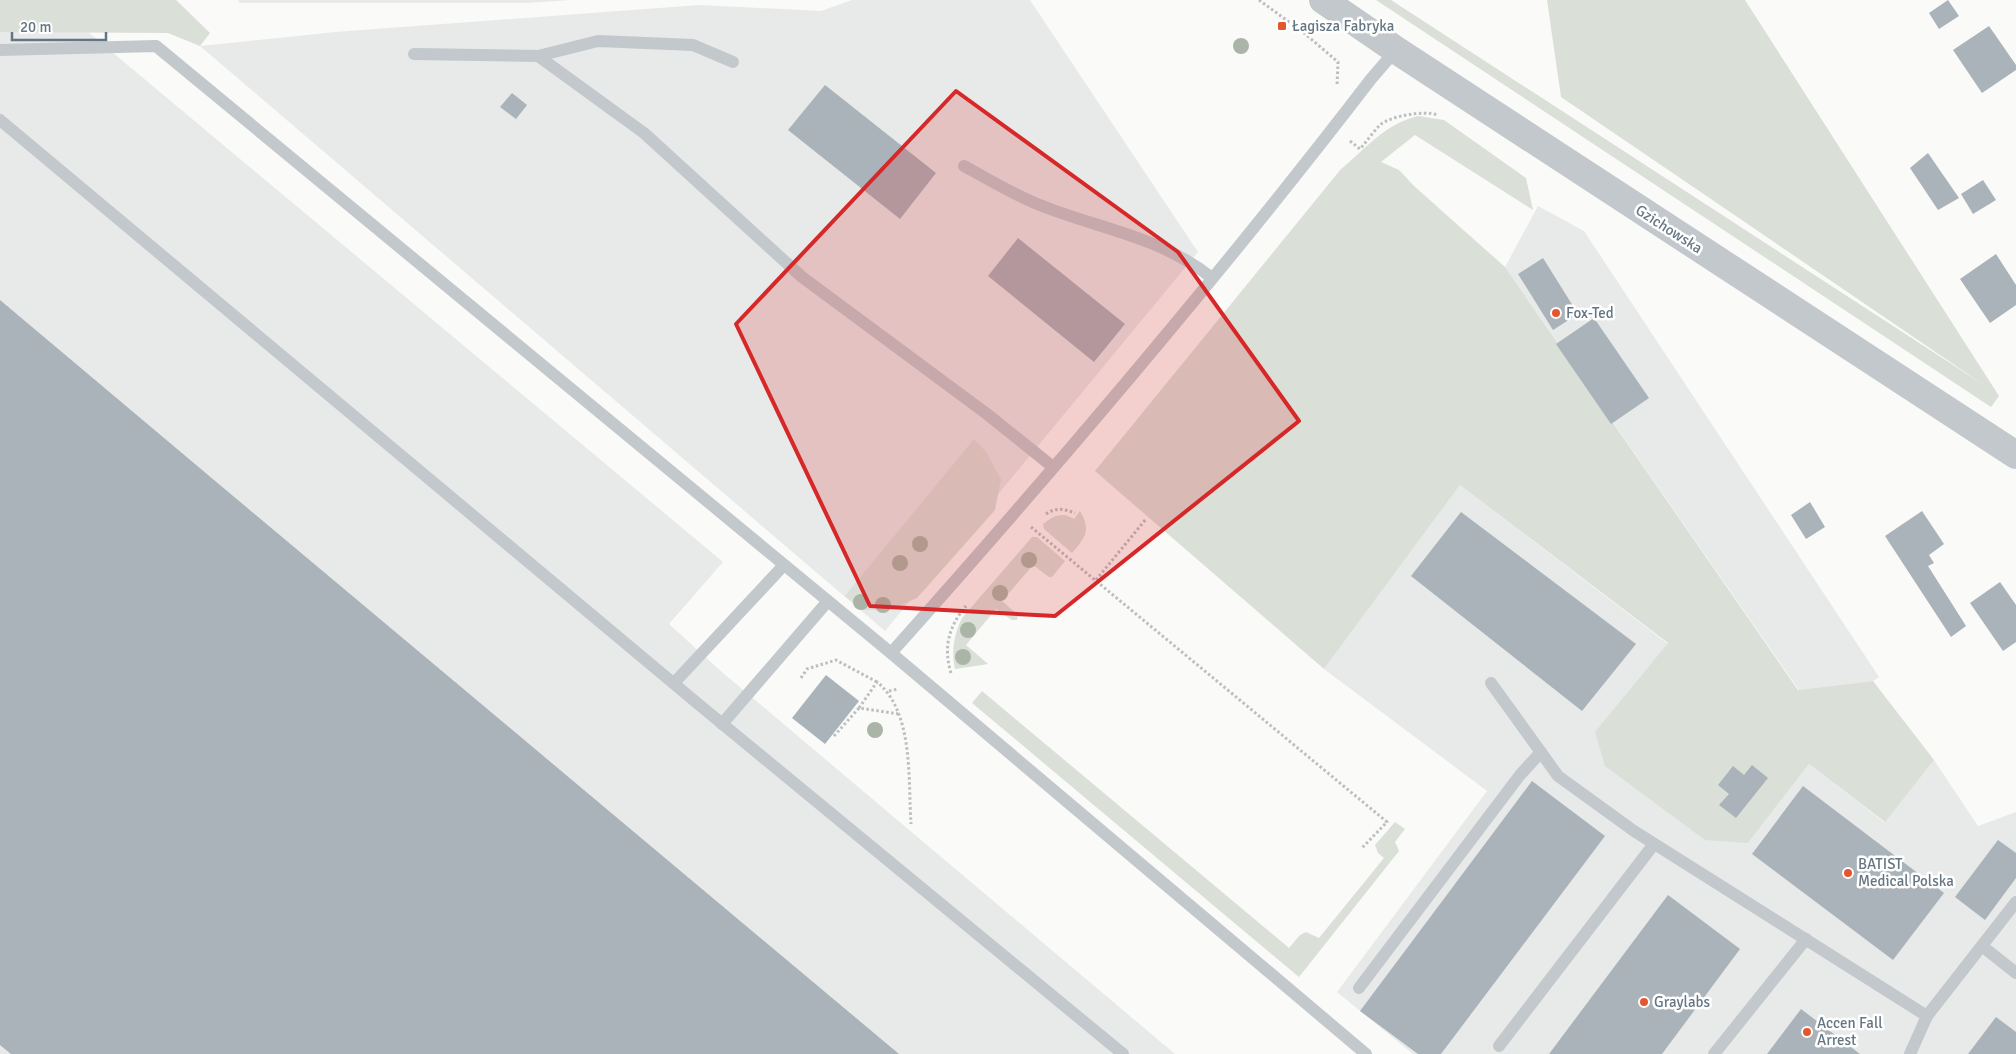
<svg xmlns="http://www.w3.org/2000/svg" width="2016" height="1054" viewBox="0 0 2016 1054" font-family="Signika,sans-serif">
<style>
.built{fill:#e8e9e9}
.green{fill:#dadfd7}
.building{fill:#aab3b9}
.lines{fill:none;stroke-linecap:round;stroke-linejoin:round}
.path{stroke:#bbbfc2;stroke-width:3;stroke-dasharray:2.5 2.5;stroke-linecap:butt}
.service{stroke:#c3c8cc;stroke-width:12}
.tertiary{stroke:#c3c8cc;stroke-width:28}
.tree{fill:#aab4a7}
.marked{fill:#d62828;fill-opacity:0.2;stroke:#d62828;stroke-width:4;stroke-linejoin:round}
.poi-dot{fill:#e4572e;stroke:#fff;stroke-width:2}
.labels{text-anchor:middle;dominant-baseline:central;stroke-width:5;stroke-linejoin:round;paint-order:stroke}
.poi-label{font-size:15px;fill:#657683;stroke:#fff;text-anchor:start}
.street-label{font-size:15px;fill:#657683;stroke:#fff}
</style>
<rect width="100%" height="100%" fill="#fafaf8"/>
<g class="built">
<polygon points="238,0 570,0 527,3 240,3"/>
<polygon points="852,0 1030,0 1198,252 885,631 200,46 335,32 699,5 821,11"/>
<polygon points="0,32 88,32 723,562 669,624 723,673 1175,1054 0,1054"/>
<polygon points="1538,206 1584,231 1879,677 1873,681 1799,690 1505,267"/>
<polygon points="1460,485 1668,644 1748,843 1809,764 1884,822 1934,760 1978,826 2016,812 2016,1054 1413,1054 1337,992 1487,791 1324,669"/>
</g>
<g class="green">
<polygon points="0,0 176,0 210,33 200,46 168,33 0,32"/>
<polygon points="1376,0 1391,0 1984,385 1561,97 1547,0 1745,0 1999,396 1991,407"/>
<path d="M1418 116 1444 120 1526 178 1533 210 1415 135 1381 162 1399 170 1414 186 1505 267 1798 690 1873 681 1934 760 1885 822 1809 764 1748 843 1705 840 1605 766 1595 732 1668 643 1460 485 1324 669 1095 471 1341 169C1368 147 1383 125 1418 116Z"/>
<polygon points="974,439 986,452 1001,479 995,510 917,598 889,610 863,610 845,596"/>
<path d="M1080 511C1091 530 1086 537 1072 553L1044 529 1043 524C1053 516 1062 511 1074 519Z"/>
<path d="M1032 537H1037L1065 561 1052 577H1049L1033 565 1002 601 1018 615 1017 620H1012L996 609 966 645 988 664 955 669C951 650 954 635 962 618Z"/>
<polygon points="982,691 1289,948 1300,935 1306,932 1319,938 1384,858 1378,853 1375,845 1395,822 1405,829 1395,842 1399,851 1299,977 972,703"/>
</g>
<g class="building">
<polygon points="1948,0 1959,16 1939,29 1929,13"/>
<polygon points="1989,26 2016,65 2016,70 1982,93 1953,50"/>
<polygon points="825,85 936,173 900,219 788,130"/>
<polygon points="512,93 527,105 516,119 500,107"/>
<polygon points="1928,153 1959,198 1938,210 1910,168"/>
<polygon points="1983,180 1996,200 1973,214 1961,194"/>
<polygon points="1018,238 1125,324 1094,362 988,276"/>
<polygon points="1996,254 2016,285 2016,305 1990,323 1960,279"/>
<polygon points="1543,258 1578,314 1553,330 1518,274"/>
<polygon points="0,300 214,480 899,1054 11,1054 0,1045"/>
<polygon points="1594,318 1649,398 1611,424 1556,344"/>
<polygon points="1810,502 1825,527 1806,539 1791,515"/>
<polygon points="1922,511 1944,544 1929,555 1934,563 1928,566 1966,626 1951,637 1885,536"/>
<polygon points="1461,512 1636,644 1582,711 1411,576"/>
<polygon points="2000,582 2016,605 2016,642 2003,651 1970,603"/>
<polygon points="826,675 859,701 825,744 792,718"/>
<polygon points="1752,765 1768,778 1736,818 1719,805 1729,794 1718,785 1733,766 1744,775"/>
<polygon points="1532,781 1605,836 1441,1054 1418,1054 1360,1011"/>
<polygon points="1803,786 1944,893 1893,960 1752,854"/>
<polygon points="1998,840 2016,853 2016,878 1985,920 1955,897"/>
<polygon points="1668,895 1740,949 1662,1054 1549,1054"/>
<polygon points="1801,1009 1860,1054 1767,1054"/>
<polygon points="1996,1017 2016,1032 2016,1054 1968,1054"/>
</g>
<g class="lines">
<g class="path">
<polyline points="1259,0 1304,33 1338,62 1337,86"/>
<path d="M1350 141 1360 149C1367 141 1373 132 1380 125 1390 116 1425 110 1437 115"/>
<path d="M1046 514C1056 507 1064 509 1075 513"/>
<polyline points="1031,527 1387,822 1361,849"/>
<polyline points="1096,580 1146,519"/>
<path d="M951 673C943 647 949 626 966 606"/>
<polyline points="801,678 807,669 836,660 877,682"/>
<polyline points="889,691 898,689"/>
<path d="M859 708 877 682C914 712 908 780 911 824"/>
<polyline points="834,736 859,708 899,714"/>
</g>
<g class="service">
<polyline points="0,50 156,46 891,653 1366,1054"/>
<polyline points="414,54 538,56 644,133 802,277 987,414 1053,467"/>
<polyline points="538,56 598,41 693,45 733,62"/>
<polyline points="0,120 697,703 1123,1054"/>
<path d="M964 166C990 180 1017 197 1045 207 1104 230 1161 237 1212 278"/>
<path d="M891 653C1057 467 1219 277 1371 79L1396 50"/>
<polyline points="674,683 784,565"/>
<polyline points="1491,683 1558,776 1634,831 1927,1016"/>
<polyline points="722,724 828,601"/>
<polyline points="1982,946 2016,973"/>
<polyline points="1359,988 1520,775 1541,752"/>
<polyline points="1499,1046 1654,844"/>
<polyline points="1714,1054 1806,939"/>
<polyline points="1910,1054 1927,1016 2016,902"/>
</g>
<polyline class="tertiary" points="1323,0 1396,50 2016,455"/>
</g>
<g class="tree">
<circle cx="1241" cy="46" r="8"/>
<circle cx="920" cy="544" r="8"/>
<circle cx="1029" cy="560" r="8"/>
<circle cx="900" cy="563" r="8"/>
<circle cx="1000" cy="593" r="8"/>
<circle cx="861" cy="602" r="8"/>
<circle cx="883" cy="605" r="8"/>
<circle cx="968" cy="630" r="8"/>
<circle cx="963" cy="657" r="8"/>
<circle cx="875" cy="730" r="8"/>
</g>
<path class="marked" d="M956 91 1178 252 1299 421 1055 616 870 606 736 324Z"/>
<g class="poi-dot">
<rect x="1277" y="21" width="10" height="10" rx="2.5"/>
<circle cx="1556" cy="313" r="5"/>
<circle cx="1848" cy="873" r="5"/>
<circle cx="1644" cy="1002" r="5"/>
<circle cx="1807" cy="1032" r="5"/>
</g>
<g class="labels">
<g class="poi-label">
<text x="1292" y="26">Łagisza Fabryka</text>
<text x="1566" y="313">Fox-Ted</text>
<text x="1858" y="864">BATIST<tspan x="1858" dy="17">Medical Polska</tspan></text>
<text x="1654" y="1002">Graylabs</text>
<text x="1817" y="1023">Accen Fall<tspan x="1817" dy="17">Arrest</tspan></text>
</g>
<g class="street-label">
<text transform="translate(1669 229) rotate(33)">Gzichowska</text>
</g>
</g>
<path d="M12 32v8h94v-8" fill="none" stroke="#657683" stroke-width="2.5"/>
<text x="20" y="32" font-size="15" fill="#657683" stroke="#ffffff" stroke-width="4" paint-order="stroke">20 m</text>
</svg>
